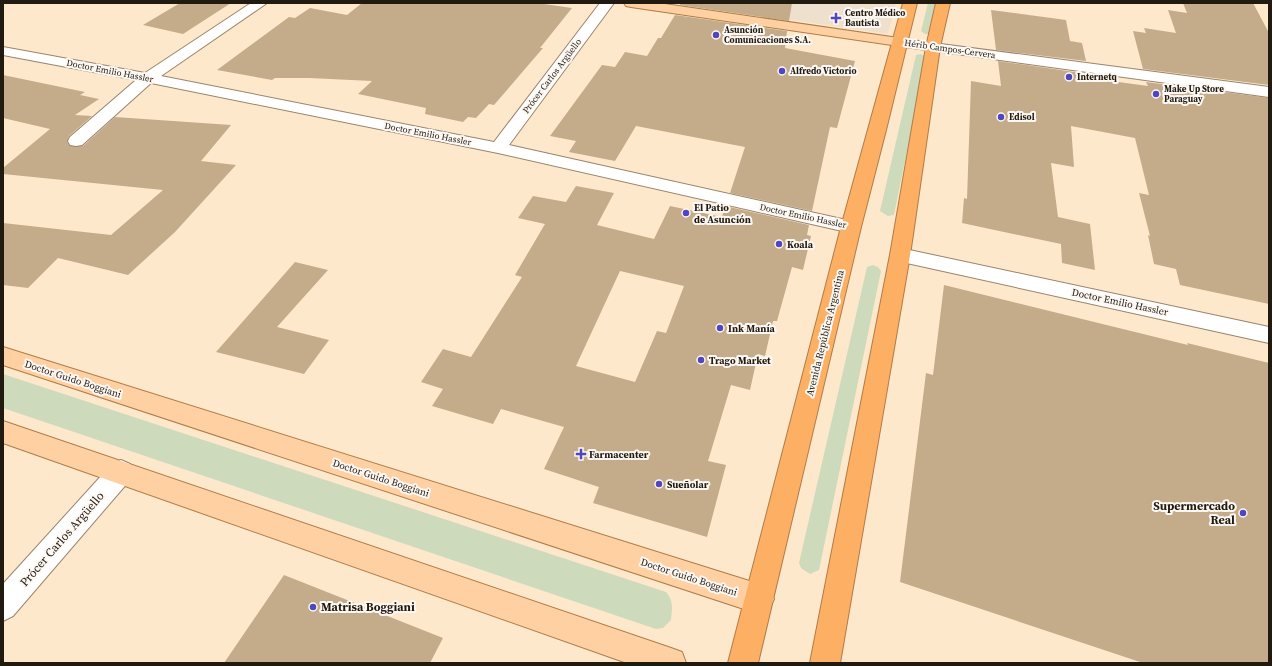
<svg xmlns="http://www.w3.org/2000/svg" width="1272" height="666" viewBox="0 0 1272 666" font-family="'Source Serif 4',serif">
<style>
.medical{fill:#eee0cd}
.green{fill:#cedabc}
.building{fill:#c4ab8a;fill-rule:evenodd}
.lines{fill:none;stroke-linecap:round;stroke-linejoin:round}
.minor-casing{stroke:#99856c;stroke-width:2}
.major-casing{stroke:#b07c47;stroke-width:2}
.highway-casing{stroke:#b07c47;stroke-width:2}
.minor{fill:#fff;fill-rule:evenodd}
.major{fill:#fed0a2;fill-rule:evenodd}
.highway{fill:#fdb064;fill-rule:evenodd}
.poi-dot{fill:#5046bd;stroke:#fdf8f3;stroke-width:1.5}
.labels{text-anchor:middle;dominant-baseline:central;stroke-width:4;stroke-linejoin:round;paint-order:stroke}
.far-poi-label{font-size:9px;font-weight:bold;fill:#211a10;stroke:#fdf8f3;text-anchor:start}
.far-street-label{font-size:9px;fill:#211a10;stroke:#fdf8f3}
.poi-label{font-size:10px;font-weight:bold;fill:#211a10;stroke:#fdf8f3;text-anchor:start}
.street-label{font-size:10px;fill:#211a10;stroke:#fdf8f3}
.near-poi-label{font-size:12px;font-weight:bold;fill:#211a10;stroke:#fdf8f3;text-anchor:end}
.near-street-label{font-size:12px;fill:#211a10;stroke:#fdf8f3}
</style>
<rect width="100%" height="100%" fill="#fee8cc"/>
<polygon class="medical" points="673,3 896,3 888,34"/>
<g class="green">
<polygon points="928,3 938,3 930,34 925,34 921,31"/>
<polygon points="920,54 926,57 894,215 888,216 880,211 916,55"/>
<polygon points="873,265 878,267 881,271 819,570 810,574 801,568 799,563 867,267"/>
<path d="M3 374 666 592C674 601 672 609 671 620L663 628 656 629 3 408Z"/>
</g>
<g class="building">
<polygon points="180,3 231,3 183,34 143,25"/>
<polygon points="362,3 537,3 572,8 540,48 543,48 494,105 489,104 476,118 468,117 463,122 425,114 426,108 358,94 372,81 309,78 275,78 272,80 217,70 289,17 295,18 310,8 347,15"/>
<polygon points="681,3 792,3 789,21 680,5"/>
<polygon points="1183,3 1253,3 1269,33 1269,85 1143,69 1133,31 1146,33 1144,28 1176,33 1168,10 1187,13"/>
<polygon points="991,10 1066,20 1070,41 1082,43 1086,61 996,50"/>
<polygon points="675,15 787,31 785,48 855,61 837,128 830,127 812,211 730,193 745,147 636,126 615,161 569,152 576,141 550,136 602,65 615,67 625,52 647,56 658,38 661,38"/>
<polygon points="998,61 1088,74 1089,78 1148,86 1146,82 1269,98 1269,304 1180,285 1176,269 1154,264 1148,235 1150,236 1139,193 1149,195 1135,138 1071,126 1074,167 1051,163 1058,217 1090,224 1095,270 1062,263 1061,244 962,223 964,198 967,199 971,81 1001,86"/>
<polygon points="3,75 85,92 80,95 99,99 75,115 92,116 69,136 67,142 70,146 83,146 115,117 231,125 201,161 236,165 175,232 128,275 58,258 28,288 3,285 3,223 111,235 163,190 3,174 3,168 50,129 3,118"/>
<path d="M576 186 614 193 597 225 654 239 670 206 722 217 725 206 809 225 807 235 811 236 803 270 792 267 777 321H773L765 356 758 354 750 390 731 385 708 461 726 465 707 537 593 503 599 487 544 469 564 427 501 409 493 424 432 406 443 389 421 382 443 349 471 357 522 277 515 275 545 224 518 218 533 196 566 202ZM620 271 684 286 666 333 657 331 635 382 576 366Z"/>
<polygon points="295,262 328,270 277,327 329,340 304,374 216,352"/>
<polygon points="944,285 1188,345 1187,343 1269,363 1269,663 1143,663 900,582 926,373 933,375"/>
<polygon points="284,575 443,638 430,663 224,663"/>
</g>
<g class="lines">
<g class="minor-casing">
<g id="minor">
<polygon points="251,3 267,3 161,76 494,142 600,3 614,3 509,145 851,221 858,222 861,227 858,232 851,233 498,153 151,83 82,145 76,146 70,145 68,141 70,137 136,80 3,55 3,47 145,73"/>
<polygon points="933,43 1269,87 1269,97 928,50 926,47 928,44"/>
<polygon points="900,248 1269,327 1269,343 893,260 890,255 893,250"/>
<polygon points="121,460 130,464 134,472 130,480 13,616 3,621 3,584 112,464"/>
</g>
</g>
<g class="major-casing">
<g id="major">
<polygon points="624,3 658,3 933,43 938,44 940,47 938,50 933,51 631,7 626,6"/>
<polygon points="3,347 759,584 769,589 774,599 769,609 759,614 3,365"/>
<polygon points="3,421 671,648 682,652 686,663 627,663 3,443"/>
</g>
</g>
<g class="highway-casing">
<g id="highway">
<polygon points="903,3 917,3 886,130 861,227 758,663 728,663 841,227"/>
<polygon points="936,3 950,3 940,47 910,255 840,663 810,663 890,255 926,47"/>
</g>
</g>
<use href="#minor" class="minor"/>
<use href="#major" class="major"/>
<use href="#highway" class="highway"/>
</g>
<g class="poi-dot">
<path d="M834 12h4v4h4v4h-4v4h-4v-4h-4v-4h4z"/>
<circle cx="716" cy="35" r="4"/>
<circle cx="782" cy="71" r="4"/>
<circle cx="1069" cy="77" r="4"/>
<circle cx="1156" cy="94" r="4"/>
<circle cx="1001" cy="117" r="4"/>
<circle cx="686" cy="213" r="4"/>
<circle cx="779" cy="244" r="4"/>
<circle cx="720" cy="328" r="4"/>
<circle cx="701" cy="360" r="4"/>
<path d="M579 448h4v4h4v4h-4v4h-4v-4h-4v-4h4z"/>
<circle cx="659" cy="484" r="4"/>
<circle cx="1243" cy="513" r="4"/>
<circle cx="313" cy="607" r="4"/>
</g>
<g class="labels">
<g class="far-poi-label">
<text x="845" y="13">Centro Médico<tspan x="845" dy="10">Bautista</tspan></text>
<text x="724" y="30">Asunción<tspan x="724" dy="10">Comunicaciones S.A.</tspan></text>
<text x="790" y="71">Alfredo Victorio</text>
<text x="1077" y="77">Internetq</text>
<text x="1164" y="89">Make Up Store<tspan x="1164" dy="10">Paraguay</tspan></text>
<text x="1009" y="117">Edisol</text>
</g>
<g class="far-street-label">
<text transform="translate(950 49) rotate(8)">Hérib Campos-Cervera</text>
<text transform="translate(110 71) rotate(11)">Doctor Emilio Hassler</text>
<text transform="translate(552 76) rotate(-53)">Prócer Carlos Argüello</text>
<text transform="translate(428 134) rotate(11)">Doctor Emilio Hassler</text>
<text transform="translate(803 216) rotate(12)">Doctor Emilio Hassler</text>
</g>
<g class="poi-label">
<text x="694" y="207">El Patio<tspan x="694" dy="12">de Asunción</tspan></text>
<text x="787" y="244">Koala</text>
<text x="728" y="328">Ink Manía</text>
<text x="709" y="360">Trago Market</text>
<text x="589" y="454">Farmacenter</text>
<text x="667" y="484">Sueñolar</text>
</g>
<g class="street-label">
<text transform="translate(1120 302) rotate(12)">Doctor Emilio Hassler</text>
<text transform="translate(825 333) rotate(-76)">Avenida República Argentina</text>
<text transform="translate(73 379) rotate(18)">Doctor Guido Boggiani</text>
<text transform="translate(381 478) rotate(18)">Doctor Guido Boggiani</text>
<text transform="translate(689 577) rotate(18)">Doctor Guido Boggiani</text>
</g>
<g class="near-poi-label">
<text x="1235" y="506">Supermercado<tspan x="1235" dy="14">Real</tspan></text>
<text x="321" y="607" text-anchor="start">Matrisa Boggiani</text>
</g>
<g class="near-street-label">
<text transform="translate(62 539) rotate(-49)">Prócer Carlos Argüello</text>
</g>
</g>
<rect width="1272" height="666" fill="none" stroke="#211a10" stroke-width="8"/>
</svg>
